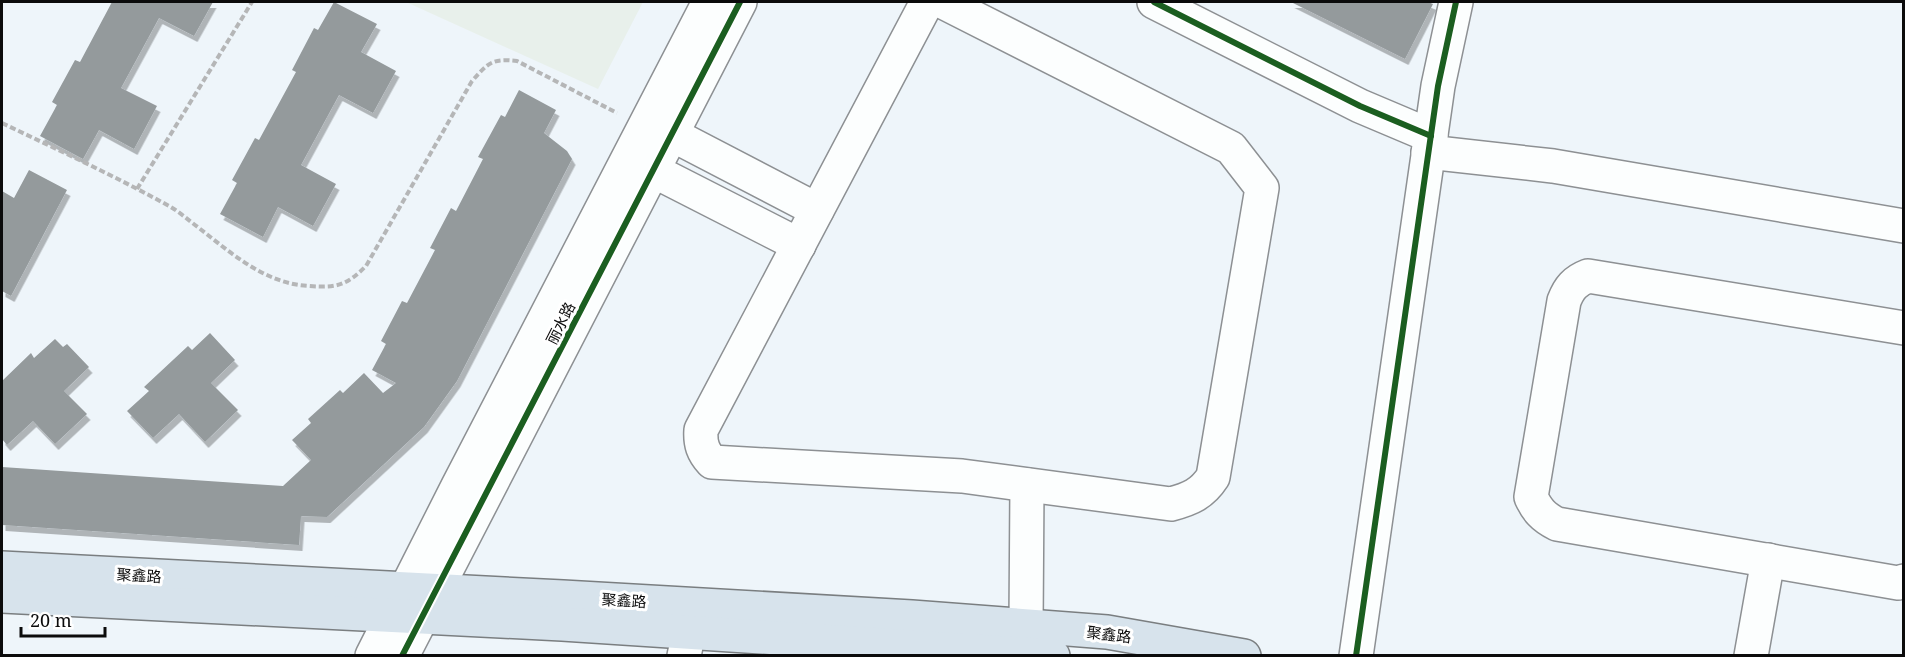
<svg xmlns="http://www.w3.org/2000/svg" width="1905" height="657" viewBox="0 0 1905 657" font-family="'Noto Serif','Noto Sans SC',serif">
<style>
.industrial{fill:#e8f0eb}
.building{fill:#949a9c;filter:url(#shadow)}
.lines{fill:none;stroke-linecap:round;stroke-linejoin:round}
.minor-casing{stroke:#8d9093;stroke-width:36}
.major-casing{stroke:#7a7e80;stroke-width:36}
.path{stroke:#b5b6b7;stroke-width:4;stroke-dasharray:6 3;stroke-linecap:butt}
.minor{stroke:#fcfefe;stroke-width:33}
.major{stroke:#d7e3ec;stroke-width:33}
.cycleway-casing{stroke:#fff;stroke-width:10}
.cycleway{stroke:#1b5e20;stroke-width:6}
.labels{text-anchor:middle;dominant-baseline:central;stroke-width:6;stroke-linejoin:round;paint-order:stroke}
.street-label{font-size:15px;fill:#0b0b0b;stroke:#fff}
</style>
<defs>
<filter id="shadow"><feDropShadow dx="3.5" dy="6" stdDeviation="0" flood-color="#0004"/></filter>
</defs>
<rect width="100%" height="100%" fill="#eef5fa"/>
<polygon class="industrial" points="406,2 643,2 598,89"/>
<g class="building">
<polygon points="112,2 213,2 194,36 159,18 121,88 157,106 134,149 99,130 83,159 40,136 57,105 52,102 75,60 80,62"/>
<polygon points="334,2 377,24 361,52 396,71 373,113 339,95 301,165 336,184 313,226 278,207 263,237 220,214 237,183 232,180 255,138 259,140 296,72 292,70 314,28 318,30"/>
<polygon points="1291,2 1428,2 1433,4 1405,59"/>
<polygon points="519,90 556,110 544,133 567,151 572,159 457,381 424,427 327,517 301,516 299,545 2,525 2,467 283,486 311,460 292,440 311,423 308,419 340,390 343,393 364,373 383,393 396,383 372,370 386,344 381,341 402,301 407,303 435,250 430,248 451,208 456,211 483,159 478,157 501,115 505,117"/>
<polygon points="29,170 67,190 11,296 2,291 2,191 14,198"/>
<polygon points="210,333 235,360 211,383 238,410 205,442 179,414 153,438 127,411 149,391 144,387 188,346 192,350"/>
<polygon points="55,339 63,347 67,344 89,367 64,391 87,414 55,444 33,421 7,445 2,439 2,381 31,353 34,358"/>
</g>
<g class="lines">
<g class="minor-casing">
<g id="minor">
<path d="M927 2 701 430C700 444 703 452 712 462L962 476 1171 504C1190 499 1202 494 1213 477L1262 188 1231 148 943 2"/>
<polyline points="1154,2 1360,106 1431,136"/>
<polyline points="671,134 817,210"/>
<polyline points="1428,152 1553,166 1904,226"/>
<polyline points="652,170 799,245"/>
<path d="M1904 328 1588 276C1575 281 1569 288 1564 301L1531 497C1537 510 1543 517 1557 524L1898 583 1904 581"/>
<polyline points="1026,626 1027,485"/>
<polyline points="372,656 458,486 709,2"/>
<polyline points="402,656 740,2"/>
<polyline points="684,656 689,631"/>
<polyline points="1356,656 1438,86 1456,2"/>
<polyline points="1751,656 1768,560"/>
</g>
</g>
<g class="major-casing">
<g id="major">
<polyline points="2,568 563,597 912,617 1107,632 1244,656"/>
<polyline points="2,596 562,624 1053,656"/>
</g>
</g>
<g class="path">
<path d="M2 123C58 150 115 176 169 206 178 211 186 218 195 225 229 251 264 284 309 286 336 288 346 286 366 266L472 81C488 63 492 58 517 61L617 113"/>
<polyline points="137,189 252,2"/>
</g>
<use href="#minor" class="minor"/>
<use href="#major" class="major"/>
<g class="cycleway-casing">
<g id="cycleway">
<polyline points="1154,2 1360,106 1431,136"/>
<polyline points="402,656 740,2"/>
<polyline points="1356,656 1438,86 1456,2"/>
</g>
</g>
<use href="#cycleway" class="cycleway"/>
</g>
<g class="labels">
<g class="street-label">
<text transform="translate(560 323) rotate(-63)">丽水路</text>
<text transform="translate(139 575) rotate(3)">聚鑫路</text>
<text transform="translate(624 600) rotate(3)">聚鑫路</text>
<text transform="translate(1109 634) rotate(7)">聚鑫路</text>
</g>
</g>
<rect width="1905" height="657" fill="none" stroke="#0b0b0b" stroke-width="6"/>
<path d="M21 627v9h84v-9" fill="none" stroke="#0b0b0b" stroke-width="3"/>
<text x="30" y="627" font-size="18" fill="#0b0b0b" stroke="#ffffff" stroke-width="4.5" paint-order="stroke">20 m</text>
</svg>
